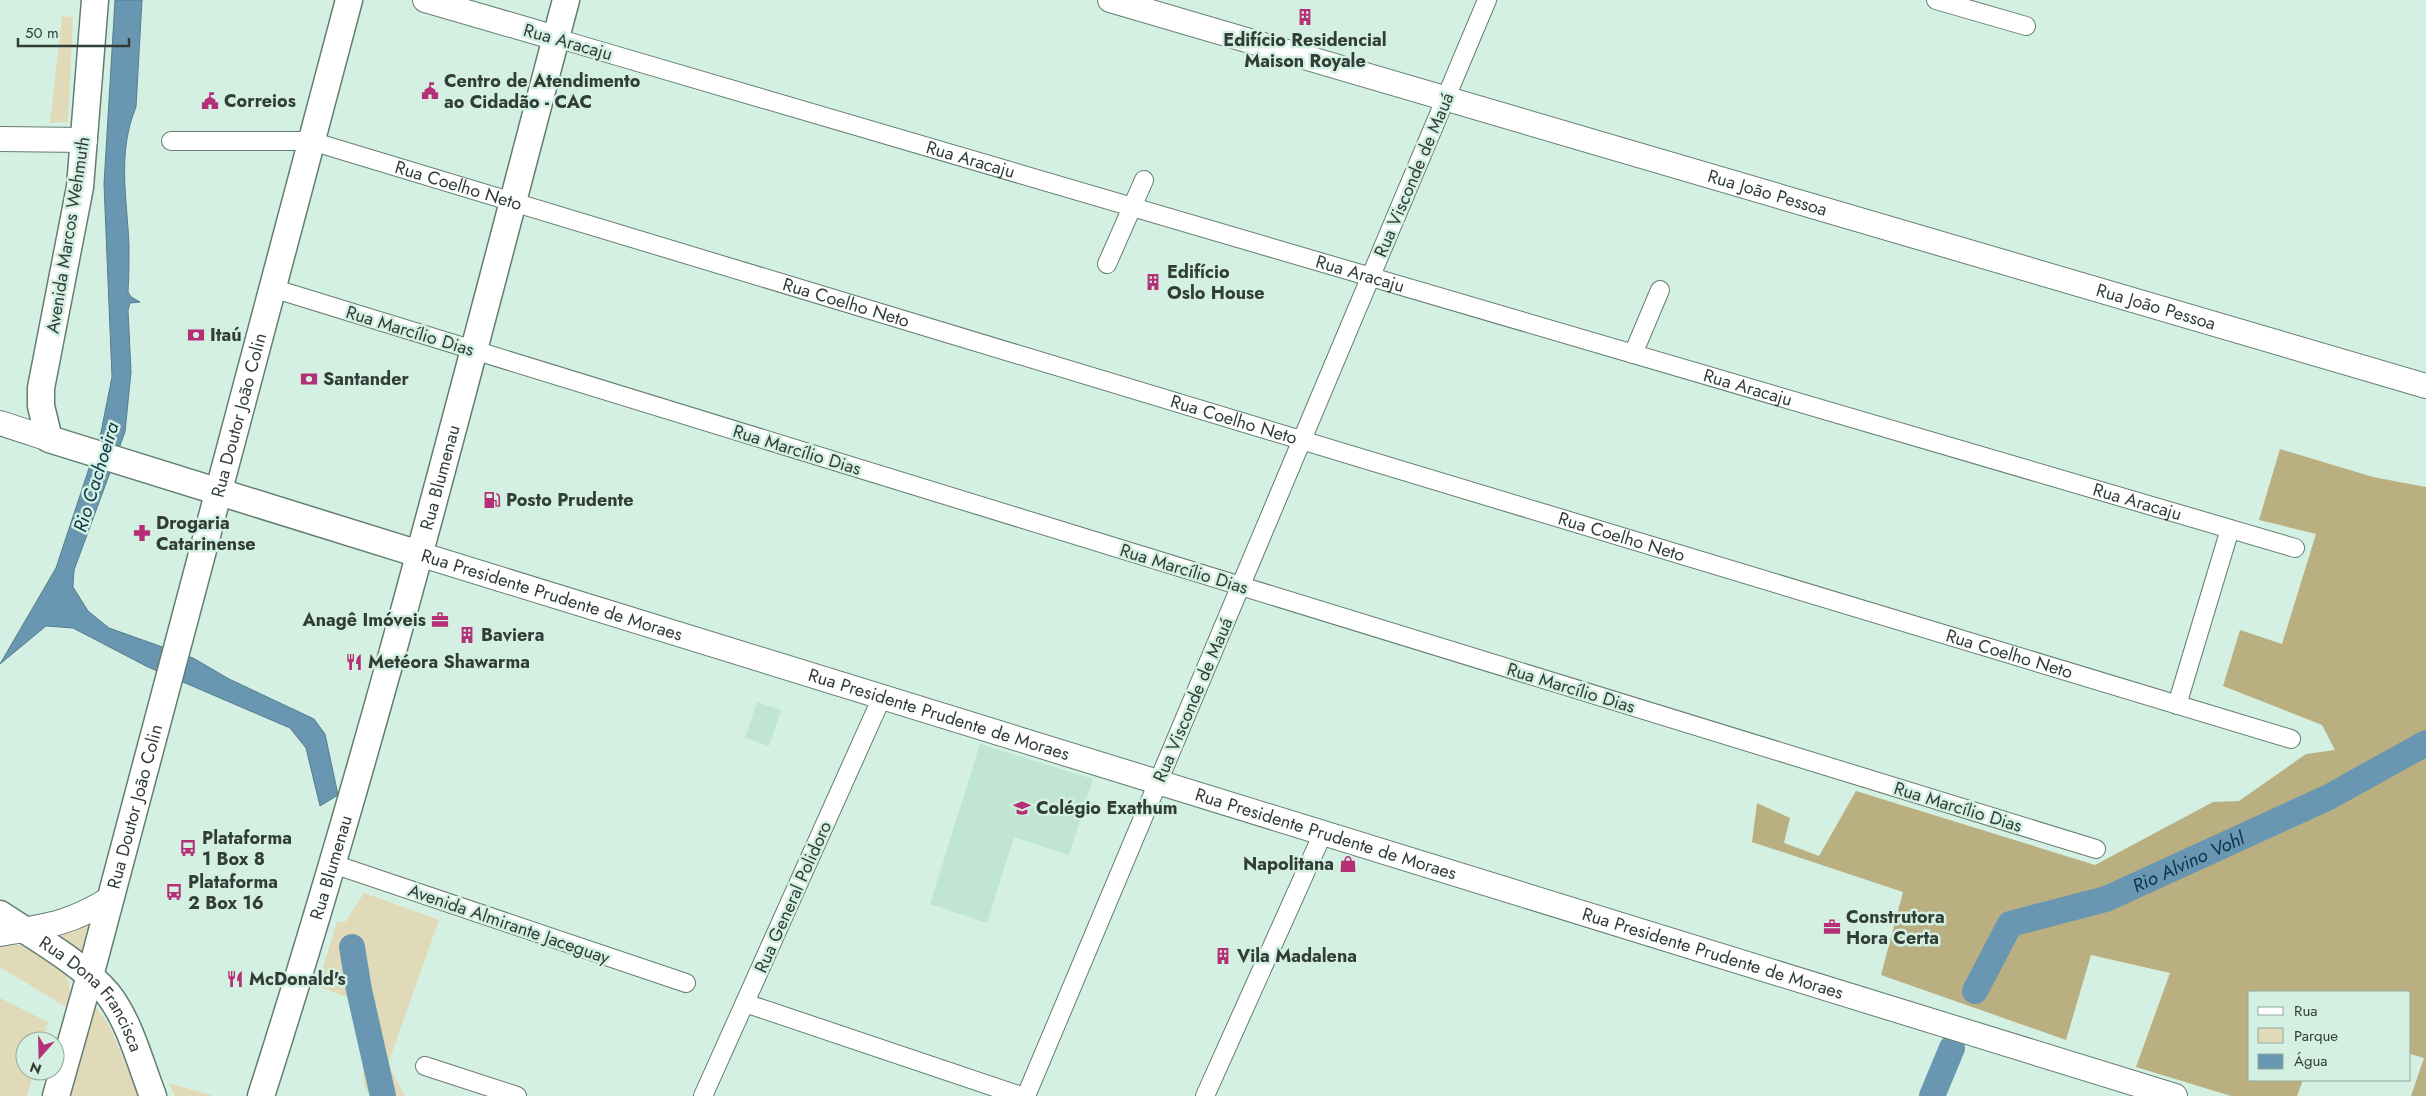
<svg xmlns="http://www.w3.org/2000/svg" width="2426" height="1096" viewBox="0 0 2426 1096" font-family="Jost,sans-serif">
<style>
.built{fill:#c0e5d3}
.green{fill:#e1dab9}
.forest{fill:#baaf81}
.water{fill:#6997b2;stroke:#587c8d}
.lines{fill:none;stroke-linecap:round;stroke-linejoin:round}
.river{stroke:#6997b2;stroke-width:26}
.street-casing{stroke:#647d71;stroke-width:20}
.secondary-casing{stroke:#647d71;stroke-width:26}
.primary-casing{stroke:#647d71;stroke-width:29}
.street{stroke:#fff;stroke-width:18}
.secondary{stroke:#fff;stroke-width:24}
.primary{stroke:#fff;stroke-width:26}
.labels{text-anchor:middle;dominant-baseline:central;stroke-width:5;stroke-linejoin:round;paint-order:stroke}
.poi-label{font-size:18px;font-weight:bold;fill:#323d38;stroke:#d3f0e2;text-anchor:start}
.street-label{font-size:18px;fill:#323d38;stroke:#d3f0e2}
.water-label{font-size:19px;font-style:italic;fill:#0a3346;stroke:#d3f0e2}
</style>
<rect width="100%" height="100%" fill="#d3f0e2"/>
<g class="built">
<polygon points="757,702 781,710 769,746 745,738"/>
<polygon points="980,744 1093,779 1069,855 1014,837 987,923 930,904"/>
</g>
<g class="green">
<polygon points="62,16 73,17 68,122 50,123"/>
<polygon points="364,893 439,920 388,1064 405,1096 370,1096 364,1086 361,1029 355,1000 317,986 337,922 345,922"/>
<polygon points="92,923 83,959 43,934"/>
<path d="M0 942C21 942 59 958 67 979 71 988 71 1000 71 1010L0 967Z"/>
<polygon points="0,998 48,1022 42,1041 25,1041 25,1071 34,1071 27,1096 0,1096"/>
<polygon points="93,1003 110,1027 139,1096 69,1096"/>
<polygon points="169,1083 214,1096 175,1096"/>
</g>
<polygon class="forest" points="2280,449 2373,477 2426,487 2426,1096 2411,1096 2424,1058 2410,1054 2410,992 2250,992 2250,1080 2303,1080 2297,1096 2231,1096 2136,1067 2170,973 2091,955 2066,1040 1881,975 1903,892 1752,842 1757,803 1790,818 1784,843 1819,856 1856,791 2095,865 2213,802 2239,801 2306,754 2335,750 2322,725 2223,686 2240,630 2282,644 2316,534 2259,520"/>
<path class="water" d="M115 0H142L136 107C117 153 127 198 129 245 129 261 129 276 128 292L131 297 140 302 130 303 128 310 131 372 125 432 74 570 73 587 88 611 109 628 193 658 229 679 314 719 325 734 338 795 320 806 306 748 290 728 148 667 73 628 46 626 0 664 56 568 101 432 112 377 104 184Z"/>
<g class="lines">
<g class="river">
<polyline points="352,947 359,990 383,1096"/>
<path id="s1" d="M1975 991 2010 924 2106 899 2329 797 2426 743"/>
<polyline points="1932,1096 1952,1048"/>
</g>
<g class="street-casing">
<g id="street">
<polyline points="1936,0 2026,26"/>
<path id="s2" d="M556 38 2295 548"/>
<path id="s3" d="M171 141H311L2291 739"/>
<polyline points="1107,264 1144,180"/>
<polyline points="272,288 2096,849"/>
<polyline points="1633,354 1660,290"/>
<polyline points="2177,705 2230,529"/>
<polyline points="333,864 686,983"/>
<polyline points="745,1003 1021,1096"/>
<polyline points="425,1066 517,1096"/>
<polyline points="703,1096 882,697"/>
<polyline points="1026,1096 1487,0"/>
<polyline points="1205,1096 1323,833"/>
</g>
</g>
<g class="secondary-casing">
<g id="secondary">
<polyline points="425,0 556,38"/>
<path id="s4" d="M1110 0 2426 386"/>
<polyline points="0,139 85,140"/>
<polyline points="0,423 49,439"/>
<path id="s5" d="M419 554 2175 1096"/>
<path d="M0 934C47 926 70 924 111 898"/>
</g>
</g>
<g class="primary-casing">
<g id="primary">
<polyline points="95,0 80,187 41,388 41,406 49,439 419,554"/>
<path id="s6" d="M0 914C33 936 83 964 108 994 130 1022 140 1063 153 1096"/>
<path id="s7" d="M56 1096 94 961 349 0"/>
<path id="s8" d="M261 1096C377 735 469 366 566 0"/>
</g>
</g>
<use href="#street" class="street"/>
<use href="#secondary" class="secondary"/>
<use href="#primary" class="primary"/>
</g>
<defs>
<g id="building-bare" transform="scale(1.35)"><path d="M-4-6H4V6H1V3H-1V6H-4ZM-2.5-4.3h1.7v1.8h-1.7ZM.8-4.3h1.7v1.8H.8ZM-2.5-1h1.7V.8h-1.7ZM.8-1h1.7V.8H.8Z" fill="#b42f75" stroke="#d3f0e2" stroke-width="2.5" paint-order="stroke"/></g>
<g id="civic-bare" transform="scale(1.35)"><path d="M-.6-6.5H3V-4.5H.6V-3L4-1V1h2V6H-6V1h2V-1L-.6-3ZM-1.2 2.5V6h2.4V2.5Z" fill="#b42f75" stroke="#d3f0e2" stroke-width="2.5" paint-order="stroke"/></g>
<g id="bank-bare" transform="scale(1.35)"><path d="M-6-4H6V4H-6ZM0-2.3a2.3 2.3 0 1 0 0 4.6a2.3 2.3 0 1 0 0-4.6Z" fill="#b42f75" stroke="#d3f0e2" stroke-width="2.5" paint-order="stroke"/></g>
<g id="fuel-bare" transform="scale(1.35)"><path d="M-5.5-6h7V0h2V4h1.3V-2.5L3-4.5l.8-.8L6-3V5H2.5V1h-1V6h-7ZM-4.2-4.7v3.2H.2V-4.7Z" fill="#b42f75" stroke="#d3f0e2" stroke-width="2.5" paint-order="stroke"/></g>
<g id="pharmacy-bare" transform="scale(1.35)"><path d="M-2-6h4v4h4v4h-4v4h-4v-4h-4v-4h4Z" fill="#b42f75" stroke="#d3f0e2" stroke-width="2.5" paint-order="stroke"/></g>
<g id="office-bare" transform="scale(1.35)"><path d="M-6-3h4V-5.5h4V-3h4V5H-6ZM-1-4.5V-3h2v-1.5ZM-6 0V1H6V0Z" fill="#b42f75" stroke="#d3f0e2" stroke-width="2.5" paint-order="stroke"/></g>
<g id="restaurant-bare" transform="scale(1.35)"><path d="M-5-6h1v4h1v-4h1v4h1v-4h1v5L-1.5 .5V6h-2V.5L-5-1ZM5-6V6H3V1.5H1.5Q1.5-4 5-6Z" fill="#b42f75" stroke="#d3f0e2" stroke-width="2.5" paint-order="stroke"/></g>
<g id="school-bare" transform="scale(1.35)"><path d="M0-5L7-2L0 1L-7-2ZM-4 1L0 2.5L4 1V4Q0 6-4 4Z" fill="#b42f75" stroke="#d3f0e2" stroke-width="2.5" paint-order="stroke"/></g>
<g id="bus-bare" transform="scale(1.35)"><path d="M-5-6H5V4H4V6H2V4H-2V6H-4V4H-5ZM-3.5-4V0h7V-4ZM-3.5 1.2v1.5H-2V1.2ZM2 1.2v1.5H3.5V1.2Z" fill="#b42f75" stroke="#d3f0e2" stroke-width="2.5" paint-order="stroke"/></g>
<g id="shop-bare" transform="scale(1.35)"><path d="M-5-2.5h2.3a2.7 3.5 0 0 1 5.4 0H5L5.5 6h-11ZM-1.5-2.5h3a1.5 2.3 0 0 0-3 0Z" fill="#b42f75" stroke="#d3f0e2" stroke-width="2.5" paint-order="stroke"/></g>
</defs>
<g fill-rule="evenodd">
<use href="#building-bare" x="1305" y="17"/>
<use href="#civic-bare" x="430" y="91"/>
<use href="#civic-bare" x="210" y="101"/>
<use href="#building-bare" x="1153" y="282"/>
<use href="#bank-bare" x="196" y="335"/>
<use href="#bank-bare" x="309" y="379"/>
<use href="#fuel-bare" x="492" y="500"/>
<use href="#pharmacy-bare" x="142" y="533"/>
<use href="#office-bare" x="440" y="620"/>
<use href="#building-bare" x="467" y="635"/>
<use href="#restaurant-bare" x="354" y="662"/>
<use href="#school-bare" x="1022" y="808"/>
<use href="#bus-bare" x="188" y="848"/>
<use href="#shop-bare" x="1348" y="864"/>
<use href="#bus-bare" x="174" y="892"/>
<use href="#office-bare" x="1832" y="927"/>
<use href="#building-bare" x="1223" y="956"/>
<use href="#restaurant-bare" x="235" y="979"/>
</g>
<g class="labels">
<g class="poi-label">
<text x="1305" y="40" text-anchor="middle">Edifício Residencial<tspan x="1305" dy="21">Maison Royale</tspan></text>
<text x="444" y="81">Centro de Atendimento<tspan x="444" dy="21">ao Cidadão - CAC</tspan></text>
<text x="224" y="101">Correios</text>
<text x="1167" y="272">Edifício<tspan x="1167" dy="21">Oslo House</tspan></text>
<text x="210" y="335">Itaú</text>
<text x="323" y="379">Santander</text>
<text x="506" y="500">Posto Prudente</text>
<text x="156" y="523">Drogaria<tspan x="156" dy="21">Catarinense</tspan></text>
<text x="426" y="620" text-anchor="end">Anagê Imóveis</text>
<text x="481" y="635">Baviera</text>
<text x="368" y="662">Metéora Shawarma</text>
<text x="1036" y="808">Colégio Exathum</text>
<text x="202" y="838">Plataforma<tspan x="202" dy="21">1 Box 8</tspan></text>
<text x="1334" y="864" text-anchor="end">Napolitana</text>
<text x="188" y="882">Plataforma<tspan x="188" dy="21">2 Box 16</tspan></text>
<text x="1846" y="917">Construtora<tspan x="1846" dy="21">Hora Certa</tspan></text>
<text x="1237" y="956">Vila Madalena</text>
<text x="249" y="979">McDonald's</text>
</g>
<g class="street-label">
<text transform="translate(568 42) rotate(16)">Rua Aracaju</text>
<text stroke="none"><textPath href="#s2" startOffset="432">Rua Aracaju</textPath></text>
<text transform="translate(1414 175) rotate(-67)">Rua Visconde de Mauá</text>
<text stroke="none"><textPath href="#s3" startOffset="294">Rua Coelho Neto</textPath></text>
<text stroke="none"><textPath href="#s4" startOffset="685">Rua João Pessoa</textPath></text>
<text transform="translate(68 235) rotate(-81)">Avenida Marcos Wehmuth</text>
<text stroke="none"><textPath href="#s2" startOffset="838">Rua Aracaju</textPath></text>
<text stroke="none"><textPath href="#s3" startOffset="699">Rua Coelho Neto</textPath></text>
<text stroke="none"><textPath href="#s4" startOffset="1090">Rua João Pessoa</textPath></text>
<text transform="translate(410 331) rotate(17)">Rua Marcílio Dias</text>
<text stroke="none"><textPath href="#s2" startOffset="1242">Rua Aracaju</textPath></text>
<text stroke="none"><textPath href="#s7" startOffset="705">Rua Doutor João Colin</textPath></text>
<text stroke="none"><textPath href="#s3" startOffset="1104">Rua Coelho Neto</textPath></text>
<text transform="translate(797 450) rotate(17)">Rua Marcílio Dias</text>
<text stroke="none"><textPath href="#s8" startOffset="644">Rua Blumenau</textPath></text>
<text stroke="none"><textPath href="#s2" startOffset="1648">Rua Aracaju</textPath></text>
<text stroke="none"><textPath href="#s3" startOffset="1509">Rua Coelho Neto</textPath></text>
<text transform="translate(1184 569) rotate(17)">Rua Marcílio Dias</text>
<text stroke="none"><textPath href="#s5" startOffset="139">Rua Presidente Prudente de Moraes</textPath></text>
<text stroke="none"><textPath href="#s3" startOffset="1914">Rua Coelho Neto</textPath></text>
<text transform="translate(1571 688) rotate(17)">Rua Marcílio Dias</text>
<text transform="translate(1193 700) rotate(-67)">Rua Visconde de Mauá</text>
<text stroke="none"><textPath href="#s5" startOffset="544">Rua Presidente Prudente de Moraes</textPath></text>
<text stroke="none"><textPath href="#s7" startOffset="300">Rua Doutor João Colin</textPath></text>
<text transform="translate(1958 807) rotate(17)">Rua Marcílio Dias</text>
<text stroke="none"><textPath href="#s5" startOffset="949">Rua Presidente Prudente de Moraes</textPath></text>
<text stroke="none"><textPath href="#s8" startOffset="239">Rua Blumenau</textPath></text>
<text transform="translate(793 897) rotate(-66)">Rua General Polidoro</text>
<text transform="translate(509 924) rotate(19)">Avenida Almirante Jaceguay</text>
<text stroke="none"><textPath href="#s5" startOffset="1354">Rua Presidente Prudente de Moraes</textPath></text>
<text stroke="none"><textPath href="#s6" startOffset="124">Rua Dona Francisca</textPath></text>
</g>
<g class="water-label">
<text transform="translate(96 477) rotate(-73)">Rio Cachoeira</text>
<text stroke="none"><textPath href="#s1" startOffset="265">Rio Alvino Vohl</textPath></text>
</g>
</g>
<rect x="2248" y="991" width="162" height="90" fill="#d3f0e2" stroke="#93a89e"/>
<rect x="2258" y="1007" width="25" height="8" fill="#ffffff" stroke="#93a89e"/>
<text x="2294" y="1016" font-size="15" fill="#323d38">Rua</text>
<rect x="2258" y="1028" width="25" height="15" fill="#e1dab9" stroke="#93a89e"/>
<text x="2294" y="1041" font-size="15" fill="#323d38">Parque</text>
<rect x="2258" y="1054" width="25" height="15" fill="#6997b2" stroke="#93a89e"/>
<text x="2294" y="1066" font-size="15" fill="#323d38">Água</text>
<g transform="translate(40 1056) rotate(200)"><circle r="24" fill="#d3f0e2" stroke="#93a89e"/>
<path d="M0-4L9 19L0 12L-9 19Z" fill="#b42f75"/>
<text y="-8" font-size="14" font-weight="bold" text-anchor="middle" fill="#323d38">N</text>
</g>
<path d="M18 38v8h111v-8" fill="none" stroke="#323d38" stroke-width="2.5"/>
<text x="25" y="38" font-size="15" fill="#323d38" stroke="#d3f0e2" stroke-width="4" paint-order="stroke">50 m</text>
</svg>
